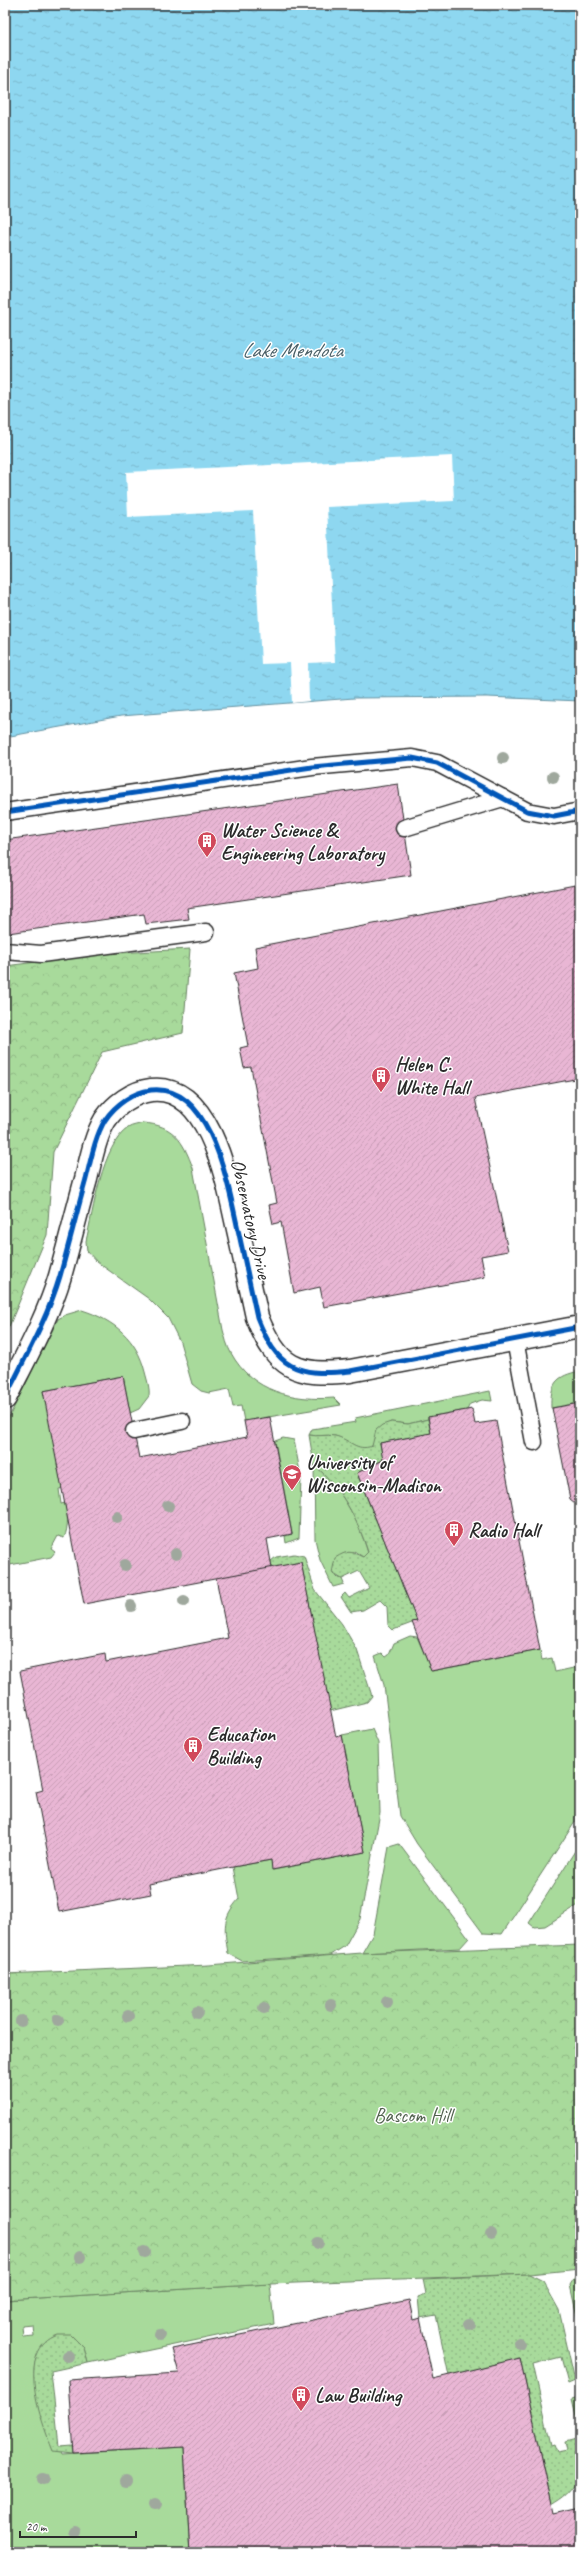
<svg xmlns="http://www.w3.org/2000/svg" width="585" height="2557" viewBox="0 0 585 2557" font-family="Caveat,sans-serif">
<style>
.grass{fill:#a8da9b;stroke:#6a8263;fill-rule:evenodd}
.park{fill:url(#park-crowns);stroke:#6a8263}
.garden{fill:url(#garden-dots);stroke:#6a8263}
.water{fill:url(#water-ripples);stroke:#6692a1}
.pier{fill:#fff}
.building{fill:url(#building-hatch);stroke:#2b2b2b}
.lines{fill:none;stroke-linecap:round;stroke-linejoin:round}
.lane-casing{stroke:#2b2b2b;stroke-width:19}
.secondary-casing{stroke:#2b2b2b;stroke-width:25}
.lane{stroke:#fff;stroke-width:16}
.secondary{stroke:#fff;stroke-width:22}
.cycleway-casing{stroke:#fff;stroke-width:8}
.cycleway{stroke:#0057b8;stroke-width:5}
.tree{fill:#9fa89d}
.labels{text-anchor:middle;dominant-baseline:central;stroke-width:3;stroke-linejoin:round;paint-order:stroke}
.poi-label{font-size:20px;font-weight:bold;fill:#2b2b2b;stroke:#fff;text-anchor:start}
.street-label{font-size:20px;fill:#2b2b2b;stroke:#fff}
.park-label{font-size:20px;fill:#50604d;stroke:#fff}
.water-label{font-size:21px;font-style:italic;fill:#495f66;stroke:#fff}
</style>
<defs>
<pattern id="park-crowns" width="20" height="18" patternUnits="userSpaceOnUse"><rect width="20" height="18" fill="#a8da9b"/><path d="M2 6a3 3 0 1 1 6 0M12 15a3 3 0 1 1 6 0" fill="none" stroke="#91bb86"/></pattern>
<pattern id="garden-dots" width="8" height="8" patternUnits="userSpaceOnUse"><rect width="8" height="8" fill="#a8da9b"/><path d="M2 2h.1M6 6h.1" fill="none" stroke="#91bb86" stroke-width="1.8" stroke-linecap="round"/></pattern>
<pattern id="water-ripples" width="26" height="14" patternUnits="userSpaceOnUse"><rect width="26" height="14" fill="#8ed7f0"/><path d="M2 4q2-2 4 0t4 0M15 11q2-2 4 0t4 0" fill="none" stroke="#7bb9ce"/></pattern>
<pattern id="building-hatch" width="6" height="6" patternUnits="userSpaceOnUse"><rect width="6" height="6" fill="#e9b6d4"/><path d="M-1 1l2-2M0 6l6-6M5 7l2-2" fill="none" stroke="#c89db6"/></pattern>
</defs>
<rect width="100%" height="100%" fill="#fff"/>
<filter id="ink" filterUnits="userSpaceOnUse"><feTurbulence type="fractalNoise" baseFrequency=".025" numOctaves="2"/><feDisplacementMap in="SourceGraphic" scale="8" xChannelSelector="R" yChannelSelector="G"/><feConvolveMatrix kernelMatrix="1 2 1 2 8 2 1 2 1" color-interpolation-filters="sRGB"/></filter>
<g filter="url(#ink)">
<g class="grass">
<path d="M143 1123C174 1125 183 1141 193 1168L223 1330C225 1337 227 1346 231 1353 252 1392 294 1401 334 1398L341 1405 244 1421 241 1406 233 1407 229 1389 209 1393 201 1391 192 1384 180 1342 168 1318 149 1299 97 1262 87 1251 86 1241C93 1212 102 1145 128 1128 132 1125 138 1125 143 1123Z"/>
<path d="M82 1310C114 1320 137 1339 145 1372 147 1380 150 1388 149 1396L139 1409 130 1413 123 1376 43 1391 46 1397 65 1488 59 1489 61 1504 65 1503C68 1515 69 1526 64 1538L58 1536 51 1549 55 1552 51 1557 5 1566V1425L58 1319 65 1315Z"/>
<path d="M580 1371V1403L551 1408C550 1383 556 1376 580 1371Z"/>
<path d="M490 1391 492 1401 482 1400 470 1404 467 1410 428 1417V1419L408 1424 391 1422 376 1430C375 1466 350 1440 335 1436 326 1434 318 1437 309 1435L312 1429 356 1422 355 1418Z"/>
<polygon points="283,1438 294,1440 301,1477 299,1538 286,1543 285,1536 292,1534 275,1441"/>
<path d="M314 1465C341 1487 358 1520 368 1553L363 1557 354 1551 336 1577 342 1579 344 1584 333 1587 320 1560 315 1539Z"/>
<polygon points="410,1636 417,1637 432,1671 540,1650 542,1660 552,1658 555,1672 578,1667 580,1670 580,1808 575,1817 575,1822 502,1934 483,1933 417,1844 400,1816 384,1685 375,1656 382,1653 386,1657 389,1655 394,1643"/>
<path d="M372 1729 378 1743 380 1813 360 1919 345 1946 331 1955 242 1961 228 1953C224 1928 222 1918 239 1899L233 1867 271 1860 273 1870 365 1852 342 1735Z"/>
<polygon points="580,1843 580,1904 545,1926 534,1927 529,1923"/>
<polygon points="399,1844 469,1938 460,1948 362,1953 373,1934 389,1847"/>
<polygon points="580,2269 580,2330 570,2285"/>
<path d="M270 2284 274 2324 88 2363 84 2348 35 2362C30 2394 49 2424 62 2454L184 2447 190 2552H5V2300ZM33 2325 34 2336 23 2337 22 2326Z"/>
</g>
<g class="park">
<polygon points="190,949 183,1033 102,1052 53,1152 47,1235 5,1336 5,966 99,954"/>
<polygon points="580,1945 580,2269 529,2274 270,2284 5,2300 5,1974 209,1965 362,1953"/>
</g>
<g class="garden">
<path d="M428 1419 431 1433 380 1443 383 1460 357 1473 417 1621 393 1630 388 1625 387 1607 380 1600 363 1610 351 1612 341 1597 345 1593 349 1598 369 1588 359 1571 342 1579 332 1573 335 1558C348 1550 350 1551 363 1557L368 1552C358 1520 341 1487 314 1465L309 1435C318 1437 326 1434 335 1436 350 1439 356 1452 372 1446L376 1430 382 1425 391 1422 408 1424Z"/>
<polygon points="294,1554 304,1556 315,1590 342,1624 357,1650 372,1696 367,1702 330,1711 301,1562 272,1568 271,1561 276,1557"/>
<path d="M529 2274 543 2281 559 2310 575 2381 568 2384 561 2357 533 2364 551 2445 554 2444 557 2452 567 2450 565 2442 580 2438V2475C575 2489 564 2497 552 2504L520 2358 449 2376 436 2315 420 2318 418 2297 426 2294 423 2279Z"/>
<path d="M58 2335H71L84 2348 88 2363 51 2371 59 2446 72 2445 73 2453 53 2451C41 2420 14 2350 58 2335Z"/>
<polygon points="578,2397 580,2432 572,2399"/>
</g>
<polygon class="water" points="5,5 580,5 580,701 487,697 354,698 121,716 5,737"/>
<polygon class="pier" points="452,456 454,501 327,507 335,662 308,663 309,701 292,703 290,663 261,664 253,511 128,517 126,472"/>
<g class="building">
<polygon points="398,784 411,875 187,908 189,919 146,924 144,914 8,933 5,912 5,840"/>
<polygon points="580,884 580,1078 475,1098 508,1251 481,1256 485,1277 480,1278 324,1307 320,1287 294,1293 281,1222 273,1224 269,1205 277,1203 251,1067 244,1068 240,1048 248,1046 234,973 258,968 255,947"/>
<polygon points="123,1376 139,1458 247,1437 244,1421 270,1417 292,1534 267,1539 272,1568 84,1604 43,1391"/>
<polygon points="580,1403 580,1507 570,1499 552,1408"/>
<polygon points="472,1409 475,1424 496,1421 540,1650 431,1671 412,1622 417,1621 357,1473 383,1460 380,1443 431,1433 428,1417"/>
<polygon points="301,1562 336,1737 342,1735 365,1852 272,1870 271,1860 233,1867 149,1884 151,1894 59,1912 36,1792 43,1790 20,1671 105,1654 106,1662 228,1638 216,1578"/>
<polygon points="409,2300 413,2320 420,2318 433,2379 520,2358 554,2513 580,2507 580,2552 190,2552 184,2447 73,2453 68,2380 179,2373 172,2349"/>
</g>
<g class="lines">
<g class="lane-casing">
<g id="lane">
<polyline points="5,812 312,767 412,758 437,763 527,811 554,816 580,811"/>
<polyline points="404,828 503,798"/>
<polyline points="5,951 41,954 206,932"/>
<polyline points="515,1340 534,1442"/>
<polyline points="134,1431 182,1421"/>
</g>
</g>
<g class="secondary-casing">
<path id="secondary" d="M5 1398C24 1360 48 1317 60 1276 69 1244 77 1211 86 1179 91 1159 95 1137 105 1120 115 1105 133 1092 151 1090 213 1083 229 1191 239 1234 245 1262 251 1289 257 1317 277 1368 296 1377 350 1371L580 1327"/>
</g>
<use href="#lane" class="lane"/>
<use href="#secondary" class="secondary"/>
<g class="cycleway-casing">
<g id="cycleway">
<polyline points="5,812 312,767 412,758 437,763 527,811 554,816 580,811"/>
<path d="M5 1398C24 1360 48 1317 60 1276 69 1244 77 1211 86 1179 91 1159 95 1137 105 1120 115 1105 133 1092 151 1090 213 1083 229 1191 239 1234 245 1262 251 1289 257 1317 277 1368 296 1377 350 1371L580 1327"/>
</g>
</g>
<use href="#cycleway" class="cycleway"/>
</g>
<g class="tree">
<circle cx="503" cy="758" r="6"/>
<circle cx="553" cy="777" r="6"/>
<circle cx="168" cy="1506" r="6"/>
<circle cx="117" cy="1517" r="6"/>
<circle cx="176" cy="1554" r="6"/>
<circle cx="125" cy="1565" r="6"/>
<circle cx="184" cy="1601" r="6"/>
<circle cx="131" cy="1606" r="6"/>
<circle cx="387" cy="2002" r="6"/>
<circle cx="331" cy="2005" r="6"/>
<circle cx="264" cy="2008" r="6"/>
<circle cx="197" cy="2012" r="6"/>
<circle cx="128" cy="2016" r="6"/>
<circle cx="58" cy="2020" r="6"/>
<circle cx="21" cy="2021" r="6"/>
<circle cx="491" cy="2234" r="6"/>
<circle cx="318" cy="2243" r="6"/>
<circle cx="145" cy="2252" r="6"/>
<circle cx="80" cy="2257" r="6"/>
<circle cx="469" cy="2324" r="6"/>
<circle cx="160" cy="2335" r="6"/>
<circle cx="519" cy="2343" r="6"/>
<circle cx="68" cy="2356" r="6"/>
<circle cx="43" cy="2479" r="6"/>
<circle cx="126" cy="2481" r="6"/>
<circle cx="155" cy="2504" r="6"/>
<circle cx="75" cy="2532" r="6"/>
</g>
</g>
<defs>
<g id="building-pin" transform="scale(1)"><path d="M0 17L-7.5 6A9.5 9.5 0 1 1 7.5 6Z" fill="#d1495b" stroke="#fff"/><path d="M-4-6H4V6H1V3H-1V6H-4ZM-2.5-4.3h1.7v1.8h-1.7ZM.8-4.3h1.7v1.8H.8ZM-2.5-1h1.7V.8h-1.7ZM.8-1h1.7V.8H.8Z" fill="#fff"/></g>
<g id="university-pin" transform="scale(1)"><path d="M0 17L-7.5 6A9.5 9.5 0 1 1 7.5 6Z" fill="#d1495b" stroke="#fff"/><path d="M0-5L7-2L0 1L-7-2ZM-4 1L0 2.5L4 1V4Q0 6-4 4Z" fill="#fff"/></g>
</defs>
<g fill-rule="evenodd">
<use href="#building-pin" x="207" y="841"/>
<use href="#building-pin" x="381" y="1076"/>
<use href="#university-pin" x="292" y="1474"/>
<use href="#building-pin" x="454" y="1530"/>
<use href="#building-pin" x="193" y="1746"/>
<use href="#building-pin" x="301" y="2395"/>
</g>
<g class="labels">
<g class="poi-label">
<text x="221" y="830">Water Science &amp;<tspan x="221" dy="23">Engineering Laboratory</tspan></text>
<text x="395" y="1064">Helen C.<tspan x="395" dy="23">White Hall</tspan></text>
<text x="306" y="1462">University of<tspan x="306" dy="23">Wisconsin-Madison</tspan></text>
<text x="468" y="1530">Radio Hall</text>
<text x="207" y="1734">Education<tspan x="207" dy="23">Building</tspan></text>
<text x="315" y="2395">Law Building</text>
</g>
<g class="street-label">
<text transform="translate(251 1219) rotate(77)">Observatory Drive</text>
</g>
<g class="park-label">
<text x="413" y="2115">Bascom Hill</text>
</g>
<g class="water-label">
<text x="292" y="350">Lake Mendota</text>
</g>
</g>
<rect width="585" height="2557" fill="none" stroke="#fff" stroke-width="20"/>
<rect x="10" y="10" width="565" height="2537" fill="none" stroke="#2b2b2b" stroke-width="1.5" filter="url(#ink)"/>
<path d="M20 2531v6h116v-6" fill="none" stroke="#2b2b2b" stroke-width="2"/>
<text x="26" y="2531" font-size="12" fill="#2b2b2b" stroke="#ffffff" stroke-width="3" paint-order="stroke">20 m</text>
</svg>
